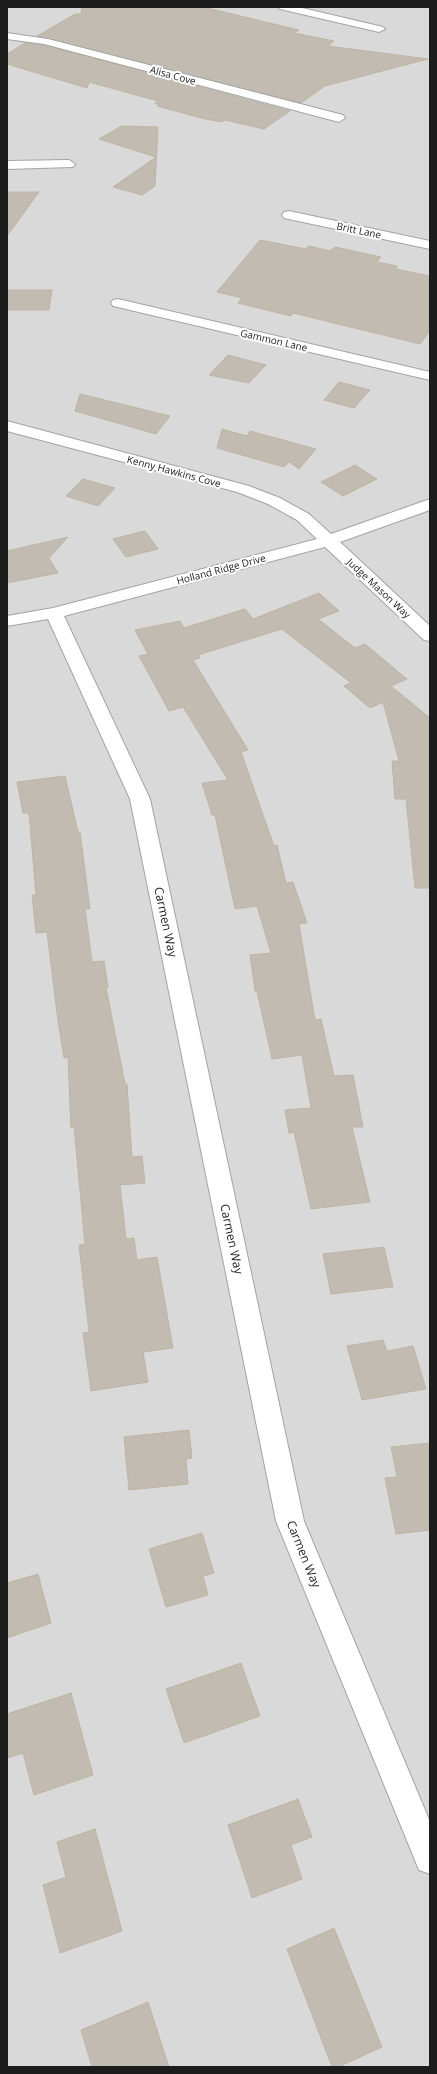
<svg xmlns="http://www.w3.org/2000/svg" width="437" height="2074" viewBox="0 0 437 2074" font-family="'Open Sans',sans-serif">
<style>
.residential{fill:#dad9d9}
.building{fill:#c2bbb1;stroke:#c0b4a3}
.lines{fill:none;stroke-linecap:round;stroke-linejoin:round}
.minor-casing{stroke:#a3a3a3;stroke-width:2}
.minor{fill:#fff;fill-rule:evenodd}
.labels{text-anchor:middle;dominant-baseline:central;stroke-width:4;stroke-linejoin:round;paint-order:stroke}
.far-street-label{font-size:10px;fill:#1c1c1c;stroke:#fff}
.street-label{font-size:12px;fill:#1c1c1c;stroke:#fff}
</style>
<rect width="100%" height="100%" fill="#eeebe1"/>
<rect class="residential" x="7" y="7" width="423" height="2060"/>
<g class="building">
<polygon points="82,7 203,7 299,30 294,33 334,41 328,46 428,59 325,86 301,103 37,36 75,14 81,14"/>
<polygon points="25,43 44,45 290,111 264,129 225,120 222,122 205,119 157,106 159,105 155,103 158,101 89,82 87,88 7,64 7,54"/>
<polygon points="122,126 158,127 155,186 142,195 113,187 156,157 99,139"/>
<polygon points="7,192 39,192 7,236"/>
<polygon points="260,240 306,249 309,246 330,251 335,247 381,257 377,262 397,266 396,269 430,276 430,331 420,344 293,313 291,316 238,303 242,298 217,292"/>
<polygon points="7,290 52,290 49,310 7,310"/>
<polygon points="228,355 266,365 249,383 209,375"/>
<polygon points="339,382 370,390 354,408 324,400"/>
<polygon points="80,394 170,416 156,434 75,411"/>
<polygon points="222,429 247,436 250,431 316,449 299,469 289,462 284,467 217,448"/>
<polygon points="355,465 377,479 343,496 321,482"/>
<polygon points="83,479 115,488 98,506 66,496"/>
<polygon points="145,531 158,549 126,557 113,539"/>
<polygon points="68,537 49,558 58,573 7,583 7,551"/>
<polygon points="319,593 339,611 318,619 355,648 365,644 407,679 391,686 430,718 430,888 415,888 406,799 395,799 392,761 399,761 383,702 370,708 344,686 351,683 282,629 198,655 200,658 193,660 248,750 241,752 274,846 277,845 286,883 293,882 307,923 299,924 315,1020 321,1019 334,1076 353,1075 363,1127 352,1127 370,1202 311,1209 294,1132 289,1133 285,1110 311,1108 302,1055 272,1059 257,991 255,991 250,955 271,953 257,906 235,909 215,815 212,815 202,783 228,780 183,707 169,711 139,656 148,654 135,630 180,621 184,628 245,609 253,619"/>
<polygon points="65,776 78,832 80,832 90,909 85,909 92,962 104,961 108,987 106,987 125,1084 127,1084 132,1157 142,1156 145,1183 120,1185 126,1239 134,1238 137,1260 157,1257 173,1348 143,1352 148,1382 91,1391 83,1333 89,1332 79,1245 85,1244 74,1127 71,1128 68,1057 64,1058 58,1021 47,932 36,933 32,895 36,895 29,813 23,813 17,782"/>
<polygon points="384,1247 393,1287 331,1294 323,1254"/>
<polygon points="383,1340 387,1351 413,1346 426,1389 362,1400 347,1346"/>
<polygon points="189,1430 192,1458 186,1459 188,1484 129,1490 124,1437"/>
<polygon points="430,1443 430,1530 396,1534 385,1478 397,1477 391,1447"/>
<polygon points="202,1533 214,1573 203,1576 208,1595 166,1607 149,1549"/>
<polygon points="38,1574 51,1623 7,1638 7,1583"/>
<polygon points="241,1663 260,1716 184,1743 166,1689"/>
<polygon points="71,1693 93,1775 34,1795 23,1753 7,1758 7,1714"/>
<polygon points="298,1799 312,1837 291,1845 302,1879 252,1898 228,1825"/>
<polygon points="95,1829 122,1931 60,1953 43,1885 66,1877 57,1842"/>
<polygon points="334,1928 382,2047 338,2067 332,2067 287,1949"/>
<polygon points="148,2002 169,2067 92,2067 81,2030"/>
</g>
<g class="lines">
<g class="minor-casing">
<g id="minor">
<polygon points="278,7 298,7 383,27 385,29 379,32 280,9"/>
<polygon points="7,33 48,39 343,115 345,118 339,122 44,44 7,39"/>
<polygon points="69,160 75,164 73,167 7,169 7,161"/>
<polygon points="289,211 430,241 430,249 284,218 282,215 284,212"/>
<polygon points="118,299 430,372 430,380 113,306 111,303 113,300"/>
<polygon points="7,421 249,486 280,498 309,514 331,534 430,499 430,510 340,542 430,626 430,641 424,640 325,547 64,616 150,799 304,1521 430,1822 430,1874 419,1870 276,1521 130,799 48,619 7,626 7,616 53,608 317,539 297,520 268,504 237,492 7,431"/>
</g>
</g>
<use href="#minor" class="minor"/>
</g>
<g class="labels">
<g class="far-street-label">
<text transform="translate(173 75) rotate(15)">Alisa Cove</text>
<text transform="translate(359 230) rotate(12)">Britt Lane</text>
<text transform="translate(274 340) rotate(13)">Gammon Lane</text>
<text transform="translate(174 471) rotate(15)">Kenny Hawkins Cove</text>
<text transform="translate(221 569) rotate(-15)">Holland Ridge Drive</text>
<text transform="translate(379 588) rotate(43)">Judge Mason Way</text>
</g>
<g class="street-label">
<text transform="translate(166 922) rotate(78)">Carmen Way</text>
<text transform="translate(232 1239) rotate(78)">Carmen Way</text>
<text transform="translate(304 1554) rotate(68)">Carmen Way</text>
</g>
</g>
<rect width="437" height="2074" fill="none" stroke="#1c1c1c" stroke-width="16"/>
</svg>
